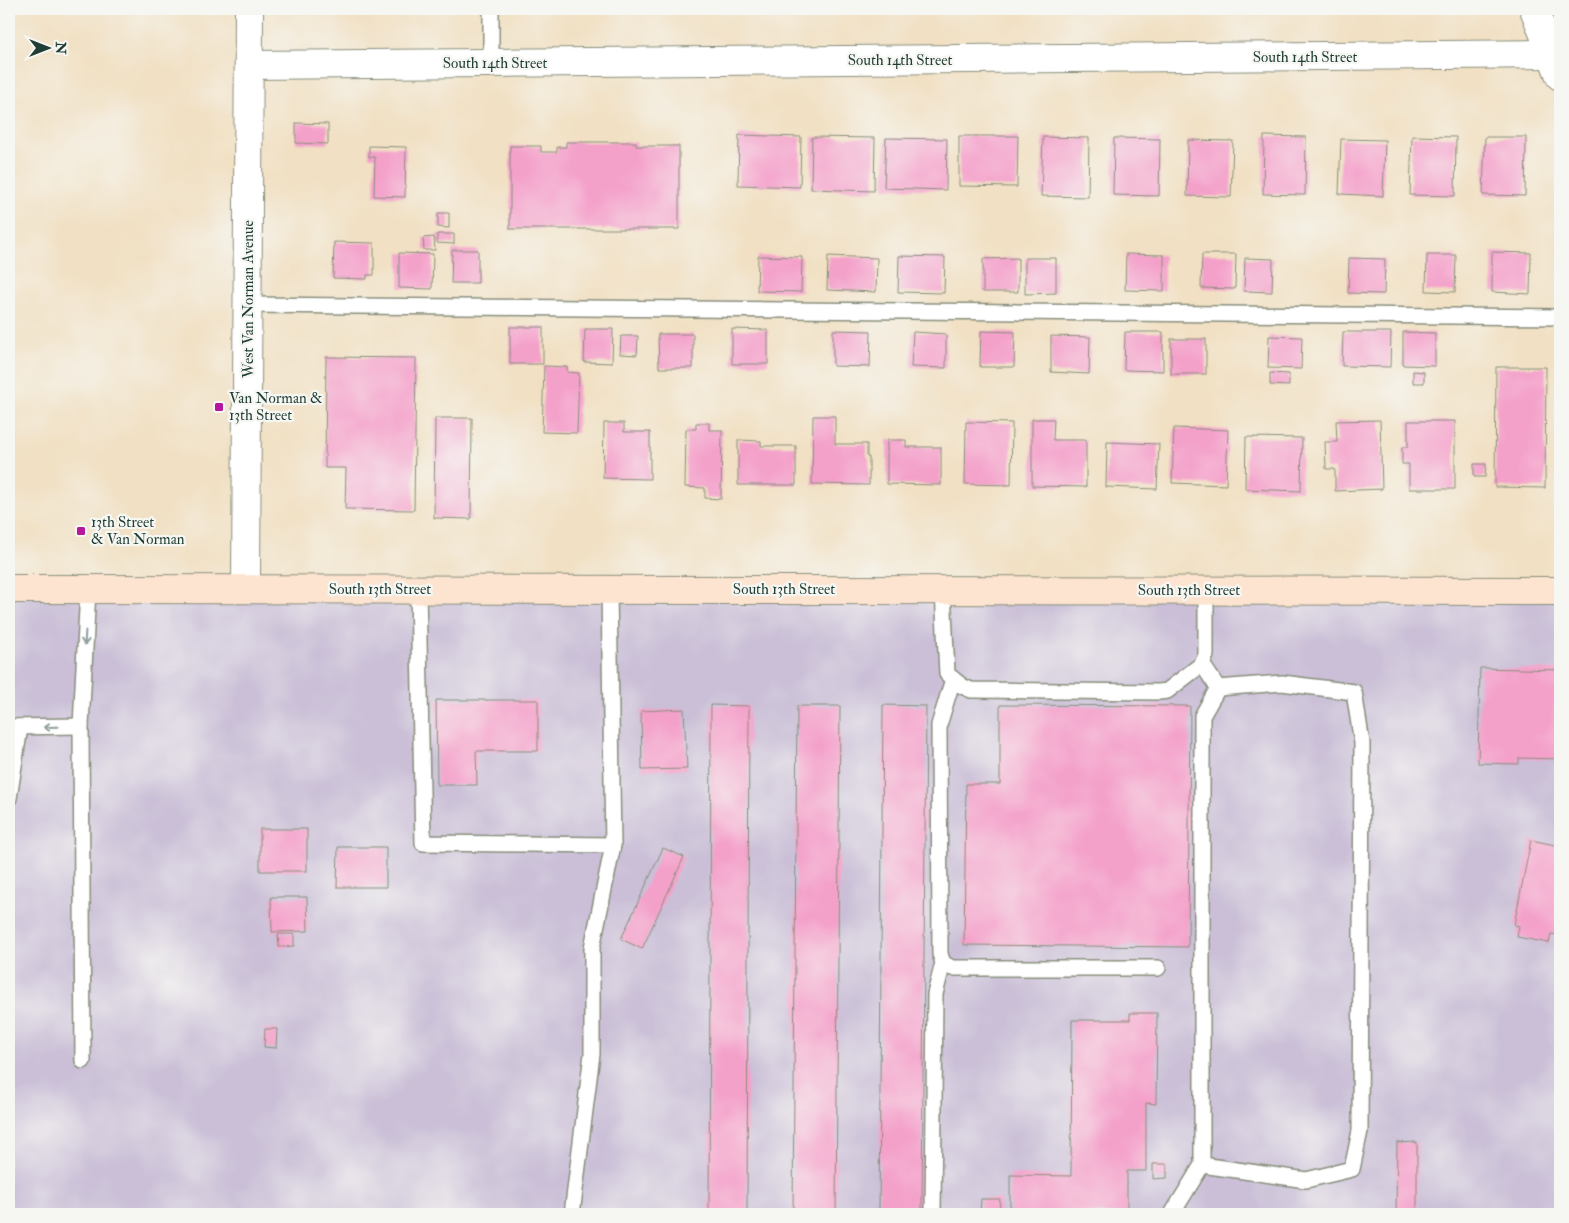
<svg xmlns="http://www.w3.org/2000/svg" width="1569" height="1223" viewBox="0 0 1569 1223" font-family="'IM FELL Double Pica',serif">
<style>
.industrial{fill:#cabfd7}
.building{fill:#f4a1ca}
.lines{fill:none;stroke-linecap:round;stroke-linejoin:round}
.lane-casing{stroke:#888e7c;stroke-width:18}
.street-casing{stroke:#888e7c;stroke-width:30}
.secondary-casing{stroke:#888e7c;stroke-width:30}
.lane{stroke:#fff;stroke-width:15}
.street{stroke:#fff;stroke-width:28}
.secondary{stroke:#fde4d0;stroke-width:28}
.oneway{stroke:#8f9e9a}
.poi-dot{fill:#b5179e;stroke:#f6f6f2;stroke-width:2}
.labels{text-anchor:middle;dominant-baseline:central;stroke-width:4.5;stroke-linejoin:round;paint-order:stroke}
.street-label{font-size:15px;fill:#1f3d34;stroke:#f6f6f2}
.poi-label{font-size:15px;fill:#1f3d34;stroke:#f6f6f2;text-anchor:start}
</style>
<rect width="100%" height="100%" fill="#f6f6f2"/>
<filter id="ink" filterUnits="userSpaceOnUse"><feTurbulence type="fractalNoise" baseFrequency=".02" numOctaves="2"/><feDisplacementMap in="SourceGraphic" scale="10" xChannelSelector="R" yChannelSelector="G"/><feConvolveMatrix kernelMatrix="1 2 1 2 8 2 1 2 1" color-interpolation-filters="sRGB"/></filter>
<filter id="wash" filterUnits="userSpaceOnUse"><feTurbulence type="fractalNoise" baseFrequency=".0096" numOctaves="4" result="noise"/><feDisplacementMap in="SourceGraphic" scale="20" xChannelSelector="R" yChannelSelector="G"/><feGaussianBlur stdDeviation="1.12" result="paint"/><feColorMatrix in="noise" values="0 0 0 0 0 0 0 0 0 0 0 0 0 0 0 0 0 1.4 0 .05"/><feComposite in="paint" operator="in"/></filter>
<g filter="url(#wash)">
<rect width="100%" height="100%" fill="#f1e0c3"/>
<polygon class="industrial" points="9,589 1560,591 1560,1214 9,1214"/>
<g id="blocks">
<g class="building">
<polygon points="296,123 328,124 328,144 296,143"/>
<polygon points="739,135 801,137 800,187 738,185"/>
<polygon points="959,136 1018,136 1017,187 959,186"/>
<polygon points="1264,136 1306,137 1305,195 1263,194"/>
<polygon points="1412,136 1456,137 1455,196 1410,195"/>
<polygon points="812,137 875,138 874,191 811,189"/>
<polygon points="1043,137 1089,138 1088,197 1041,196"/>
<polygon points="1485,137 1526,137 1525,196 1483,195"/>
<polygon points="886,138 947,139 946,190 884,188"/>
<polygon points="1114,138 1160,139 1159,196 1113,195"/>
<polygon points="1341,139 1385,140 1383,196 1339,194"/>
<polygon points="1188,140 1233,141 1231,197 1187,196"/>
<polygon points="566,142 636,142 636,146 679,146 679,229 510,229 510,146 541,146 541,152 557,152 557,147 566,147"/>
<polygon points="369,146 406,147 405,197 374,196 375,157 369,157"/>
<polygon points="438,213 449,213 449,228 438,227"/>
<polygon points="437,234 454,234 454,244 437,243"/>
<polygon points="434,237 435,250 424,250 423,238"/>
<polygon points="334,242 374,243 374,275 367,275 367,279 333,278"/>
<polygon points="452,250 478,250 478,283 451,283"/>
<polygon points="1492,252 1531,253 1530,294 1492,292"/>
<polygon points="399,253 433,254 432,289 399,288"/>
<polygon points="1126,254 1164,255 1164,291 1125,290"/>
<polygon points="1202,254 1236,254 1235,289 1201,288"/>
<polygon points="1427,255 1456,255 1455,292 1426,291"/>
<polygon points="758,256 802,257 801,292 757,291"/>
<polygon points="828,256 877,258 876,292 827,290"/>
<polygon points="899,256 945,257 944,293 898,292"/>
<polygon points="1018,258 1018,292 983,292 983,259"/>
<polygon points="1025,258 1056,258 1056,293 1025,294"/>
<polygon points="1245,258 1273,259 1272,292 1244,291"/>
<polygon points="1349,258 1385,259 1384,294 1348,293"/>
<rect x="510" y="327" width="33" height="37"/>
<polygon points="585,329 613,329 612,363 584,362"/>
<polygon points="732,329 768,330 768,364 732,364"/>
<polygon points="833,330 871,331 870,367 833,366"/>
<polygon points="981,331 1015,332 1014,367 980,367"/>
<polygon points="913,332 946,334 946,368 911,367"/>
<polygon points="1125,332 1163,332 1163,371 1124,370"/>
<polygon points="1343,332 1391,332 1390,367 1342,366"/>
<polygon points="1403,332 1435,333 1435,366 1403,365"/>
<polygon points="658,334 693,334 693,368 659,368"/>
<polygon points="621,336 638,336 637,355 620,354"/>
<polygon points="1051,336 1090,337 1089,374 1051,372"/>
<polygon points="1269,336 1302,337 1301,369 1268,368"/>
<rect x="1171" y="339" width="35" height="35"/>
<polygon points="326,357 416,358 414,510 345,509 346,468 325,468"/>
<polygon points="544,366 567,367 567,372 579,373 577,433 542,432"/>
<polygon points="1496,367 1546,367 1545,488 1495,487"/>
<polygon points="1413,371 1424,372 1424,383 1413,383"/>
<polygon points="1270,373 1289,374 1289,386 1270,385"/>
<polygon points="813,416 835,416 835,444 867,444 867,457 869,457 869,485 812,484"/>
<polygon points="435,418 472,418 471,519 434,518"/>
<polygon points="1032,419 1054,419 1053,440 1086,440 1086,487 1032,486"/>
<polygon points="1380,420 1382,489 1335,491 1335,469 1326,469 1325,442 1337,442 1336,421"/>
<polygon points="1408,421 1455,421 1455,489 1409,489 1409,464 1402,464 1402,447 1408,447"/>
<polygon points="966,422 1012,423 1011,485 965,484"/>
<polygon points="604,423 624,423 624,432 650,432 650,479 603,478"/>
<polygon points="696,423 709,423 709,430 722,430 721,499 705,498 705,488 685,487 686,429 696,429"/>
<polygon points="1174,428 1228,430 1226,485 1172,483"/>
<polygon points="1246,437 1302,438 1301,491 1245,489"/>
<polygon points="738,440 761,441 761,446 796,446 796,485 738,485"/>
<polygon points="887,440 906,440 906,447 941,447 941,485 887,484"/>
<polygon points="1107,442 1159,444 1157,489 1106,487"/>
<polygon points="1474,464 1486,464 1485,477 1474,477"/>
<polygon points="1480,668 1560,670 1560,759 1519,758 1519,764 1478,763"/>
<polygon points="436,700 538,700 538,751 476,751 477,785 437,785"/>
<polygon points="711,705 749,706 747,1214 709,1214"/>
<polygon points="883,705 926,706 922,1214 879,1214"/>
<polygon points="1000,705 1190,706 1188,947 964,945 966,784 1000,784"/>
<polygon points="797,706 840,706 836,1214 793,1214"/>
<polygon points="684,709 687,769 642,770 641,711"/>
<rect x="260" y="829" width="47" height="42"/>
<polygon points="1531,840 1560,846 1560,935 1551,934 1549,943 1517,937 1519,926 1514,925"/>
<polygon points="338,847 386,847 386,887 337,887"/>
<polygon points="663,848 684,857 642,949 621,939"/>
<polygon points="271,897 307,897 308,931 272,932"/>
<polygon points="278,934 294,934 294,946 279,947"/>
<polygon points="1130,1013 1157,1013 1156,1104 1146,1103 1146,1171 1127,1171 1127,1213 1010,1214 1010,1175 1071,1176 1072,1020 1130,1020"/>
<polygon points="265,1029 277,1029 276,1048 264,1047"/>
<polygon points="1417,1142 1417,1214 1396,1214 1397,1143"/>
<polygon points="1153,1164 1167,1164 1167,1178 1153,1179"/>
<polygon points="981,1199 1000,1199 999,1214 980,1214"/>
</g>
</g>
</g>
<g filter="url(#ink)">
<use href="#blocks" fill-opacity="0" stroke="#888e7c" stroke-width="1"/>
<g class="lines">
<g class="lane-casing">
<g id="lane">
<polyline points="491,63 491,9"/>
<polyline points="248,305 1560,317"/>
<polyline points="418,589 423,843 613,845 609,589"/>
<polyline points="943,590 947,674 962,686 971,690 1159,692 1167,691 1202,664 1206,655 1206,590"/>
<polyline points="1202,664 1218,688"/>
<polyline points="953,679 939,725 940,954 943,963 952,968 1158,968"/>
<polyline points="9,727 81,726"/>
<polyline points="9,798 20,727"/>
<polyline points="83,1061 81,726 88,589"/>
<polyline points="572,1214 592,1054 592,948 613,845"/>
<polyline points="933,1214 935,994 943,963"/>
<polyline points="1172,1214 1202,1165 1202,716 1218,688 1282,683 1354,692 1362,743 1360,1131 1352,1169 1306,1180 1202,1165"/>
</g>
</g>
<g class="street-casing">
<g id="street">
<polyline points="1534,9 1560,76"/>
<polyline points="249,65 1552,54"/>
<polyline points="246,589 249,9"/>
</g>
</g>
<g class="secondary-casing">
<polyline id="secondary" points="9,589 1560,591"/>
</g>
<use href="#lane" class="lane"/>
<use href="#street" class="street"/>
<use href="#secondary" class="secondary"/>
</g>
<defs><path id="oneway-shaft" d="M-6 0H5M1.5-3L5.5 0L1.5 3" fill="none" stroke-width="1.6" stroke-linecap="round" stroke-linejoin="round" transform="scale(1.25)"/></defs>
<g class="oneway">
<use href="#oneway-shaft" transform="translate(85 638) rotate(93)"/>
<use href="#oneway-shaft" transform="translate(51 727) rotate(179)"/>
</g>
</g>
<g class="poi-dot">
<rect x="214" y="402" width="10" height="10" rx="2.5"/>
<rect x="76" y="526" width="10" height="10" rx="2.5"/>
</g>
<g class="labels">
<g class="street-label">
<text x="1305" y="57">South 14th Street</text>
<text x="900" y="60">South 14th Street</text>
<text x="495" y="63">South 14th Street</text>
<text transform="translate(248 299) rotate(-90)">West Van Norman Avenue</text>
<text x="380" y="589">South 13th Street</text>
<text x="784" y="589">South 13th Street</text>
<text x="1189" y="590">South 13th Street</text>
</g>
<g class="poi-label">
<text x="229" y="398">Van Norman &amp;<tspan x="229" dy="17">13th Street</tspan></text>
<text x="91" y="522">13th Street<tspan x="91" dy="17">&amp; Van Norman</tspan></text>
</g>
</g>
<rect width="1569" height="1223" fill="none" stroke="#f6f6f2" stroke-width="30"/>
<g transform="translate(48 48) rotate(90)" stroke="#f6f6f2" stroke-width="4" paint-order="stroke">
<path d="M0-4L9 19L0 12L-9 19Z" fill="#1f3d34"/>
<text y="-8" font-size="14" font-weight="bold" text-anchor="middle" fill="#1f3d34">N</text>
</g>
</svg>
